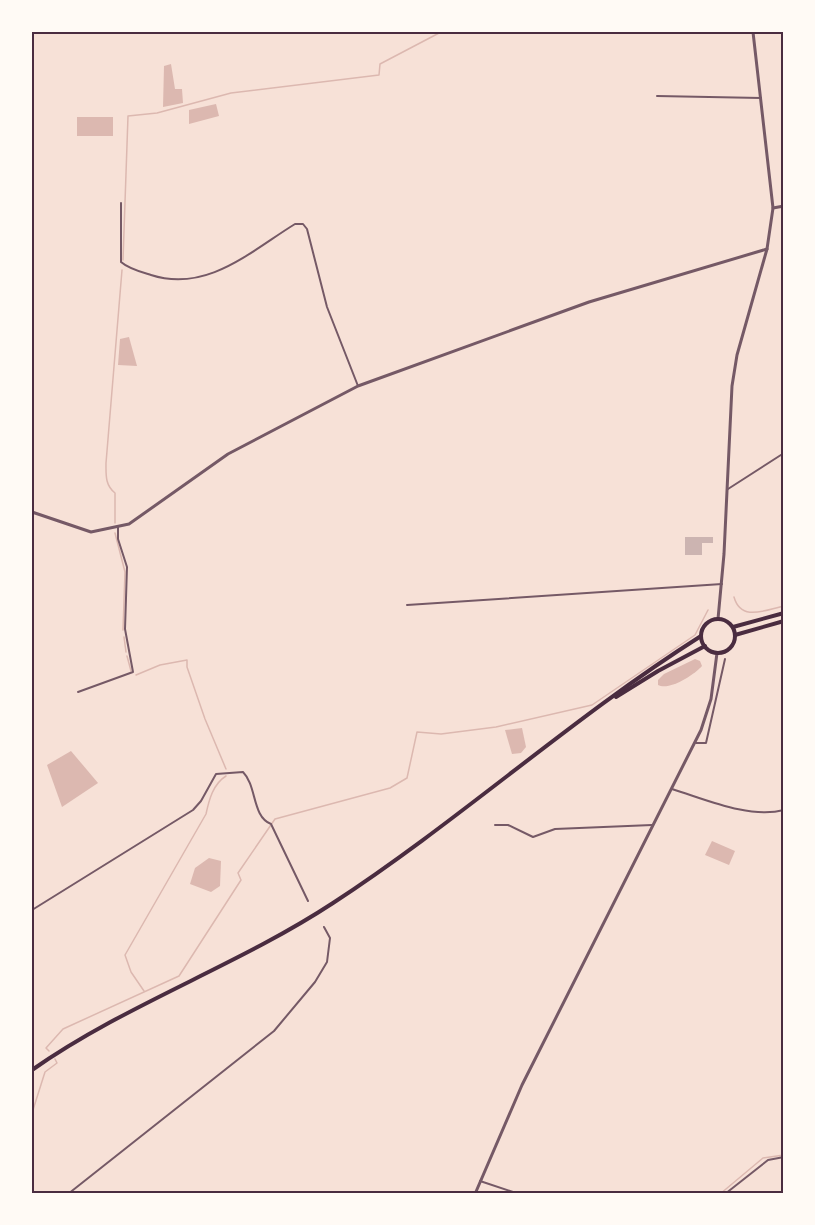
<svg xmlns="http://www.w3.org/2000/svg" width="815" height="1225" viewBox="0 0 815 1225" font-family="Karla,sans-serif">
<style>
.water{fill:#dcb8b0}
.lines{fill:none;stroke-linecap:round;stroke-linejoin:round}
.stream{stroke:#dcb8b0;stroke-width:1.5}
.building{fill:#ccb4b1}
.minor{stroke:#755966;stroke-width:2}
.tertiary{stroke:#755966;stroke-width:3}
.primary{stroke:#4a2c40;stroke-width:4}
.neatline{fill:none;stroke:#4a2c40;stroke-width:2}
</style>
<rect width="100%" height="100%" fill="#f7e1d7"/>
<g class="water">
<polygon points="171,64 175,89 182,89 183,103 163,107 164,66"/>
<polygon points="216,104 219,116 189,124 189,110"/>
<rect x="77" y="117" width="36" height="19"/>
<polygon points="129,337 137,366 118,365 120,339"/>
<path d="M695 659 700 661 702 666C694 675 669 691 658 685V680L664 674Z"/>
<polygon points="522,728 526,747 521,753 512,754 505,730"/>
<polygon points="71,751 98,783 62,807 47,765"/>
<polygon points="712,841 735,851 729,865 705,855"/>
<polygon points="209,858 221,861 220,886 211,892 190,884 195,868"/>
</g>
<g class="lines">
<g class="stream">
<polyline points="123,260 128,116 157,113 231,93 379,75 380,64 441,32"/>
<path d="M115 523V493C105 485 106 475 106 463L122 270"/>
<polyline points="115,533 125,572 123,630"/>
<path d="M734 597C741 622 765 610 784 606"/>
<polyline points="124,637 126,652"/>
<polyline points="127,656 131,671"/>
<polyline points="136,675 160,665 187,660 187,667 205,719 226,769"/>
<path d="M144 991 131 972 125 955 206 814C209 800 213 784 226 776"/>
<polyline points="49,1051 46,1048 63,1029 179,976 241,880 238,873 275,819 390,788 407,778 417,732 441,734 496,727 592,705 695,635 708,610"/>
<polyline points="32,1113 45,1072 57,1063 55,1059"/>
<polyline points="720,1194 763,1158 784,1155"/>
</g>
</g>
<polygon class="building" points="685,537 713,537 713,543 702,543 702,555 685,555"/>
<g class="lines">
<g class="minor">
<polyline points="657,96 761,98"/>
<path d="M121 203V262C129 269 141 272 151 275 207 293 251 251 295 224H303L307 229 327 307 358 386"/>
<polyline points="728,489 784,453"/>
<polyline points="407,605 722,584"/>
<polyline points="78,692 133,672 125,629 127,567 118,539 118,527"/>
<polyline points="696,743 706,743 725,659"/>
<path d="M672 789C705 799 749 819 784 810"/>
<polyline points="495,825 508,825 533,837 555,829 652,825"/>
<path d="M32 910 193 810 201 801 216 774 243 772C257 786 252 817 271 824L308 901"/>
<polyline points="480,1181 519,1194"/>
<polyline points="68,1194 274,1031 315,982 327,962 330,938 324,927"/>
<polyline points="725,1194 768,1160 784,1157"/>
</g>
<g class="tertiary">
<polyline points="773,208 784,206"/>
<polyline points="32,512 91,532 129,524 228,454 358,386 589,302 767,249"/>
<polyline points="718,619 724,554 732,386 737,355 767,249 773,208 753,32"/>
<polyline points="475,1194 522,1085 701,730 711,699 717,653"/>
</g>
<g class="primary">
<circle cx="718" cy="636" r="17"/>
<polyline points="733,627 784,613"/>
<polyline points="735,635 784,621"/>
<polyline points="616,697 658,671 705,646"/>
<path d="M32 1070C126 1004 237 966 333 903 460 820 573 717 701 636"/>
</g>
</g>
<rect width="815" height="1225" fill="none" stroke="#fffaf5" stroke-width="66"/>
<rect x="33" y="33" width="749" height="1159" class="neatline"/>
</svg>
